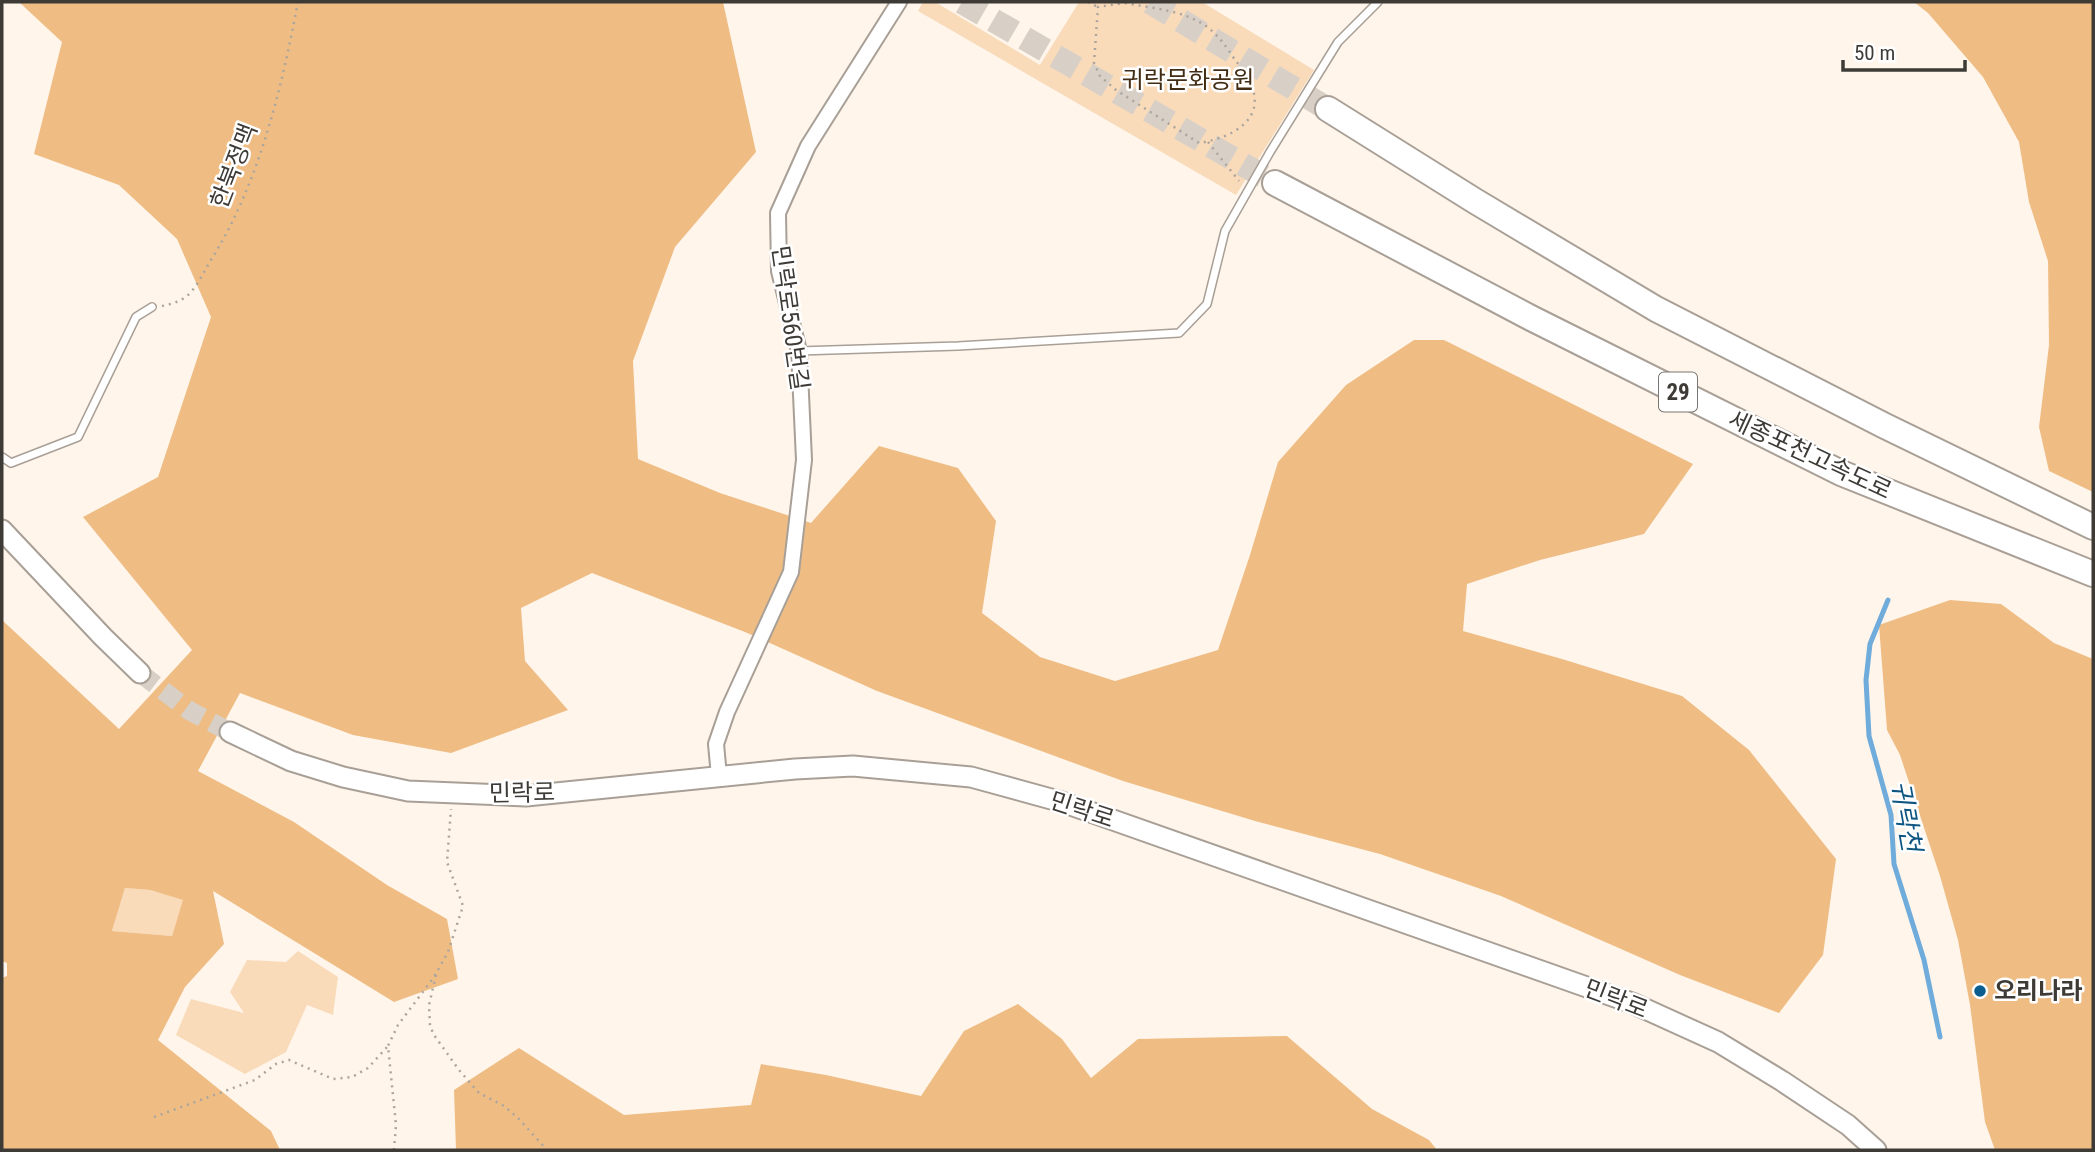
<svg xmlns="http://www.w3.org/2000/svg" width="2095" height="1152" viewBox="0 0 2095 1152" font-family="'Roboto Condensed','Noto Sans KR',sans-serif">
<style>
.green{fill:#f9dbba}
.forest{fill:#efbd84;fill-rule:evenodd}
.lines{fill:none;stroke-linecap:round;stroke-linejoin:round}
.stream{stroke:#70acdb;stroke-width:5}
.secondary-tunnel{stroke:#d8d0c7;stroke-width:19;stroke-dasharray:19 10;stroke-linecap:butt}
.motorway-tunnel{stroke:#d8d0c7;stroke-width:24;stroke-dasharray:24 12;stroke-linecap:butt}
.service-casing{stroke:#a89f96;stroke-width:10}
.minor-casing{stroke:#a89f96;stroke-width:18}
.secondary-casing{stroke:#a89f96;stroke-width:23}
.motorway-casing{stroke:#a89f96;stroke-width:28}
.path{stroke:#aca59d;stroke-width:2.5;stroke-dasharray:2 5;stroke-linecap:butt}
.service{stroke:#fff;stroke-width:7}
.minor{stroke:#fff;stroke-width:14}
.secondary{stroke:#fff;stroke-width:19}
.motorway{stroke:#fff;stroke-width:24}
.poi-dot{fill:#095d8f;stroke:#fff;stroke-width:2.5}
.labels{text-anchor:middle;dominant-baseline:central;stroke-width:5;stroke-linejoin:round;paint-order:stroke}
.shield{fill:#fff;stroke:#787673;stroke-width:2}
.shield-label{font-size:23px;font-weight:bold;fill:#3e3b37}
.park-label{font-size:24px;fill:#422d14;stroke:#fff}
.street-label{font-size:24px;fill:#3e3b37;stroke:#fff}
.poi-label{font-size:24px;font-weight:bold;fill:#3e3b37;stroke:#fff;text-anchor:start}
.water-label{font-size:26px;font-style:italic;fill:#0f5582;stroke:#fff}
</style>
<rect width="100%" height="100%" fill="#fff5eb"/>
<g class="green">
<polygon points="923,2 935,2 1040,65 1079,2 1202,2 1314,70 1236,195 918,11"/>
<polygon points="125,888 150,890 184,900 172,936 112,931"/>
<polygon points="298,951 338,977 333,1015 307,1005 286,1052 245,1074 176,1035 191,999 244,1013 230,992 247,960 286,962"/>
</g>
<g class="forest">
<path d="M19 2H723L756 152 675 247 633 361 638 459 720 493 811 523 879 446 958 468 996 521 982 613 1040 657 1115 681 1218 650 1250 555 1278 462 1346 385 1414 340H1444L1693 464 1644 534 1540 560 1467 584 1463 631 1562 659 1682 696 1749 750 1836 859 1823 955 1779 1013 1680 975 1501 896 1380 854 1255 821 1123 781 877 691 745 632 592 573 521 608 525 661 568 710 451 753 353 735 240 693 198 771 294 822 387 885 447 919 458 979 394 1002 213 891 224 944 185 987 158 1040 271 1131 280 1150H2V978L7 976V963L2 961V620L119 729 192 650 83 517 158 477 211 317 177 239 119 185 34 154 62 42ZM125 888 150 890 183 900 172 936 112 931Z"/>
<polygon points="1914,2 2093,2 2093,492 2049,471 2039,427 2049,345 2048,261 2029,202 2019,142 1983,77 1928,13"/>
<polygon points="1950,600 2001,604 2054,643 2093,659 2093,1150 1995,1150 1985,1122 1970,1005 1958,940 1940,876 1900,755 1887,730 1879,625"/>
<polygon points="1018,1004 1062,1039 1091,1078 1138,1039 1287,1036 1372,1109 1429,1140 1437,1150 456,1150 454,1090 519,1048 624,1115 751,1105 761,1064 826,1075 921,1096 964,1031"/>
</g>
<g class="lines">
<polyline class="stream" points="1888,600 1870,644 1866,680 1869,736 1891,815 1894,864 1924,960 1940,1037"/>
<polyline class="secondary-tunnel" points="140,673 190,711 230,732"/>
<g class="motorway-tunnel">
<polyline points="962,2 1275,183"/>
<polyline points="1150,2 1328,109"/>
</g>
<g class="service-casing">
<g id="service">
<polyline points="799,351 958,346 1179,333 1207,304 1225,231 1270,152 1338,42 1378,2"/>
<polyline points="2,457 11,463 78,437 136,317 152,307"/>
</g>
</g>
<g class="minor-casing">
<polyline id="minor" points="719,776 716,744 727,712 791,572 804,460 799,351 779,271 778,213 808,146 899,2"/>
</g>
<g class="secondary-casing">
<g id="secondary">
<polyline points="2,530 103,637 140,673"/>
<polyline points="230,732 291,761 343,777 408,791 526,796 795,769 853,766 971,777 1062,802 1632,1003 1718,1042 1782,1081 1848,1125 1876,1150"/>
</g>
</g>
<g class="motorway-casing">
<g id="motorway">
<polyline points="1328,109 1475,201 1656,309 1885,426 2093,527"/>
<polyline points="1275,183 1531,318 1841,473 2093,574"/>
</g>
</g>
<g class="path">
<polyline points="1088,2 1098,7"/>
<path d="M1125 3C1151 8 1180 10 1203 24 1217 33 1226 46 1235 60 1240 66 1247 74 1250 82 1268 120 1231 138 1199 143L1116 90 1100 76 1094 63 1098 7Z"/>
<polyline points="1208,142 1239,181"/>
<path d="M162 306C172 304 183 301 191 292 199 283 204 271 211 260 259 183 281 91 298 2"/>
<polyline points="436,975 429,1005 430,1026 434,1035 459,1070 479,1093 504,1106 518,1118 547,1150"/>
<polyline points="154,1117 255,1080 276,1064 289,1060 333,1079 352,1077 368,1068 388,1046"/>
<polyline points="394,1150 396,1125 388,1046 398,1025 434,977 448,952 463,906 447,862 451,809"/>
</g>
<use href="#service" class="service"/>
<use href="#minor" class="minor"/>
<use href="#secondary" class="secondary"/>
<use href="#motorway" class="motorway"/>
</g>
<circle class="poi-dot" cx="1980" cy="991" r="7"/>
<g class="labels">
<rect class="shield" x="1659" y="372.5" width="38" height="39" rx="5"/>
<g class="shield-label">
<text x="1678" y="392">29</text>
</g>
<g class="park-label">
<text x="1188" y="80">귀락문화공원</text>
</g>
<g class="street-label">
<text transform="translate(234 166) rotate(-69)">한북정맥</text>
<text transform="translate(790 318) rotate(82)">민락로560번길</text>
<text transform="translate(1810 455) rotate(25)">세종포천고속도로</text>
<text transform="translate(522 793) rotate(-1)">민락로</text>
<text transform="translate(1082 810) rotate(18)">민락로</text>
<text transform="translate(1616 999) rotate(21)">민락로</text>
</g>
<g class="poi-label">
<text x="1994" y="991">오리나라</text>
</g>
<g class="water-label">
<text transform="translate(1906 816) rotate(80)">귀락천</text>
</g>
</g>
<rect width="2095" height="1152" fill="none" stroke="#3e3b37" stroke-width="7"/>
<path d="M1843 60v10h122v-10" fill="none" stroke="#3e3b37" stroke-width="3.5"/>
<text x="1854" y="60" font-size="21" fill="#3e3b37" stroke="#ffffff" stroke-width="5" paint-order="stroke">50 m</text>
</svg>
